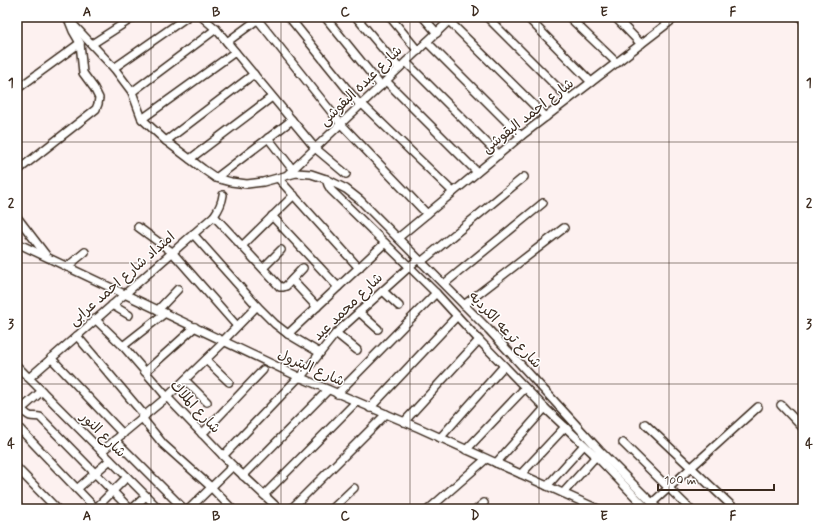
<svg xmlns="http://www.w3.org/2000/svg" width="820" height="526" viewBox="0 0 820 526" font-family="Mynerve,'Playpen Sans Arabic',sans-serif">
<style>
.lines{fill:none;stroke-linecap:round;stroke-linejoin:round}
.street-casing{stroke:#3b2a1e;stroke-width:10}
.street{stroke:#fff;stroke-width:7}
.grid{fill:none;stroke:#3b2a1e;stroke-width:1;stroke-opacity:0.55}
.labels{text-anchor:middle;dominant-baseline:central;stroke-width:3;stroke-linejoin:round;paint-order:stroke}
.street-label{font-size:14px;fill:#3b2a1e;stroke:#fff}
.neatline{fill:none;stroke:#3b2a1e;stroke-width:1.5}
.grid-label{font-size:13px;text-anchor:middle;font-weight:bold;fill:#3b2a1e}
</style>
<rect width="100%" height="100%" fill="#fdf1f0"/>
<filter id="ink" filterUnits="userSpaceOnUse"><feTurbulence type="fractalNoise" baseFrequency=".025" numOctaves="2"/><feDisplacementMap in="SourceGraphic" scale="8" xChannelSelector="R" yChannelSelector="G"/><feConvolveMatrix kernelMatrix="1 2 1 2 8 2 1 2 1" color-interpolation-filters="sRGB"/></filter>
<g filter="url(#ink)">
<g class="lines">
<g class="street-casing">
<g id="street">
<polyline points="66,17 114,68 132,92 142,119 166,141 203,169 216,178 231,182 247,184 263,182 296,173 311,174 326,179 346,189 360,200 489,330 600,451 658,509"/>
<polyline points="202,17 216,29 227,42 315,148 346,174"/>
<polyline points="289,17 360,105"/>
<polyline points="325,17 381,86"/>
<polyline points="356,17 399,68"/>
<polyline points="390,17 418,51"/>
<polyline points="423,17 437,33"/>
<polyline points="487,17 569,99"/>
<polyline points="527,17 591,82"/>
<polyline points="569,17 617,63"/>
<polyline points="615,17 641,44"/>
<polyline points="800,17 803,20"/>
<polyline points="258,20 341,124 427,214"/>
<polyline points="449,21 546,117"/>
<polyline points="227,42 261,17"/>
<polyline points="427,42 521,136"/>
<polyline points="92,44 134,17"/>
<polyline points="406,62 499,155"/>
<polyline points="114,68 187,17"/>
<polyline points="386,81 477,172"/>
<polyline points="17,89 80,43"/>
<polyline points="132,92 216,29"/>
<polyline points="362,104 453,192"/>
<polyline points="142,119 235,52"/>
<polyline points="268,138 293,170"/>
<polyline points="166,141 254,74"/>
<polyline points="190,159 272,97"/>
<polyline points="17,171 96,109 98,104 99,98 94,88 83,73 80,43 73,31 69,21 75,17"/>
<polyline points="288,174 453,17"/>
<polyline points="216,178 292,120"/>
<polyline points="278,178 359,268"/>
<polyline points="326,179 328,185 331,190 436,293 479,340 545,408 596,456 647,509"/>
<polyline points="214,216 280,287 283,287 286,286 303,268"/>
<polyline points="272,216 338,287"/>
<polyline points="17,217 46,255"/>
<polyline points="138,227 172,252 237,326"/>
<polyline points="193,234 257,306 275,324 288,334 320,353"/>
<polyline points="398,238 521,136 676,17"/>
<polyline points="17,243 299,377 419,428 598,509"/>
<polyline points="242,246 294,195"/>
<polyline points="421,262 524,177"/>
<polyline points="67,267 85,252"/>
<polyline points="263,268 281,250"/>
<polyline points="292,280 317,307"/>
<polyline points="444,284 543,203"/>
<polyline points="383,291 399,306"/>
<polyline points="112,305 129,315"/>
<polyline points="464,305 564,228"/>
<polyline points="158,310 178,289"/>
<polyline points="359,312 378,329"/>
<polyline points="95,319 123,346 167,397 233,466 279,509"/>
<polyline points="336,333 357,350"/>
<polyline points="288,334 385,243"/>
<polyline points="77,336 145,416"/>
<polyline points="223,341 257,306"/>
<polyline points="123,346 165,313"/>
<polyline points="51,358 123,434"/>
<polyline points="206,360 229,382"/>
<polyline points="17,366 159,509"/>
<polyline points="145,372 195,327"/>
<path d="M29 378 214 216C219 209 222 203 223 195"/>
<polyline points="300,378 336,333 418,259"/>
<polyline points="185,380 207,402"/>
<polyline points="337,394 436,293"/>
<path d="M17 404C21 408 25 414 30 416 33 417 37 416 40 417L130 509"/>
<polyline points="781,405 803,428"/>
<polyline points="370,408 457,316"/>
<polyline points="17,413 42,391"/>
<polyline points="142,418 163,444 211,487 232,509"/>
<polyline points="404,422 479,340"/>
<polyline points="645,424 735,509"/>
<polyline points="17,426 96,509"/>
<polyline points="202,434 263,370"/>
<polyline points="440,438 504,366"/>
<polyline points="115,440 184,509"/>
<polyline points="623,443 690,509"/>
<polyline points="466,450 525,388"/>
<polyline points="102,451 167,397 224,342"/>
<polyline points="223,456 299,377"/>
<polyline points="496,463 545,408"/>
<polyline points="17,468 57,509"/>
<polyline points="521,474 565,427"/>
<polyline points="243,476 328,390"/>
<polyline points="547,486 584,445"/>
<polyline points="77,489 110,460"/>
<polyline points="563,493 599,453"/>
<polyline points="264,495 356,402"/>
<polyline points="652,503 758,407"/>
<polyline points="17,505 20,509"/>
<polyline points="96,508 127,477"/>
<polyline points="132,509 146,496"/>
<polyline points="189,509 233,466"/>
<polyline points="291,509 386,414"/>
<polyline points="332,509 354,488"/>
<polyline points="429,509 486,459"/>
<polyline points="477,509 484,503"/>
</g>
</g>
<use href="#street" class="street"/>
</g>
</g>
<path class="grid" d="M151 17V509M281 17V509M410 17V509M539 17V509M669 17V509M17 142H803M17 263H803M17 384H803"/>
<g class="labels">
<g class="street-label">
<text transform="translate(361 86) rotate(-44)">شارع عبده البقوشى</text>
<text transform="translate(528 116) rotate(-38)">شارع احمد البقوشى</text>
<text transform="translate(122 279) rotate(-41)">امتداد شارع احمد عرابى</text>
<text transform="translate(348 307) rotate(-44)">شارع محمد عيد</text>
<text transform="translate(505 330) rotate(47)">شارع ترعه الكرديه</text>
<text transform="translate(311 368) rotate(24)">شارع البترول</text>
<text transform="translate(195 407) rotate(47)">شارع الملاك</text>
<text transform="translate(103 435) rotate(45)">شارع النور</text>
</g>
</g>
<rect width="820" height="526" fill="none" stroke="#fff" stroke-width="44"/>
<path d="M658 484v6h116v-6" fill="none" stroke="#3b2a1e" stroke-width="2"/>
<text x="664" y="484" font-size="12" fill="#3b2a1e" stroke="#ffffff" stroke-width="3" paint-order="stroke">100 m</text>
<rect x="22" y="22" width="776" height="482" class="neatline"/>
<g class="grid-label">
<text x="87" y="16">A</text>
<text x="216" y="16">B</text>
<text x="345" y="16">C</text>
<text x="475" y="16">D</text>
<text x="604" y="16">E</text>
<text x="733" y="16">F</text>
<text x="11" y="87">1</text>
<text x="809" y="87">1</text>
<text x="11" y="207">2</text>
<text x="809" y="207">2</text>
<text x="11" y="328">3</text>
<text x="809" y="328">3</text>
<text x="11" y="448">4</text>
<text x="809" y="448">4</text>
<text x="87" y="520">A</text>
<text x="216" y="520">B</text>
<text x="345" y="520">C</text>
<text x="475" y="520">D</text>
<text x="604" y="520">E</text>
<text x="733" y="520">F</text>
</g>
</svg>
